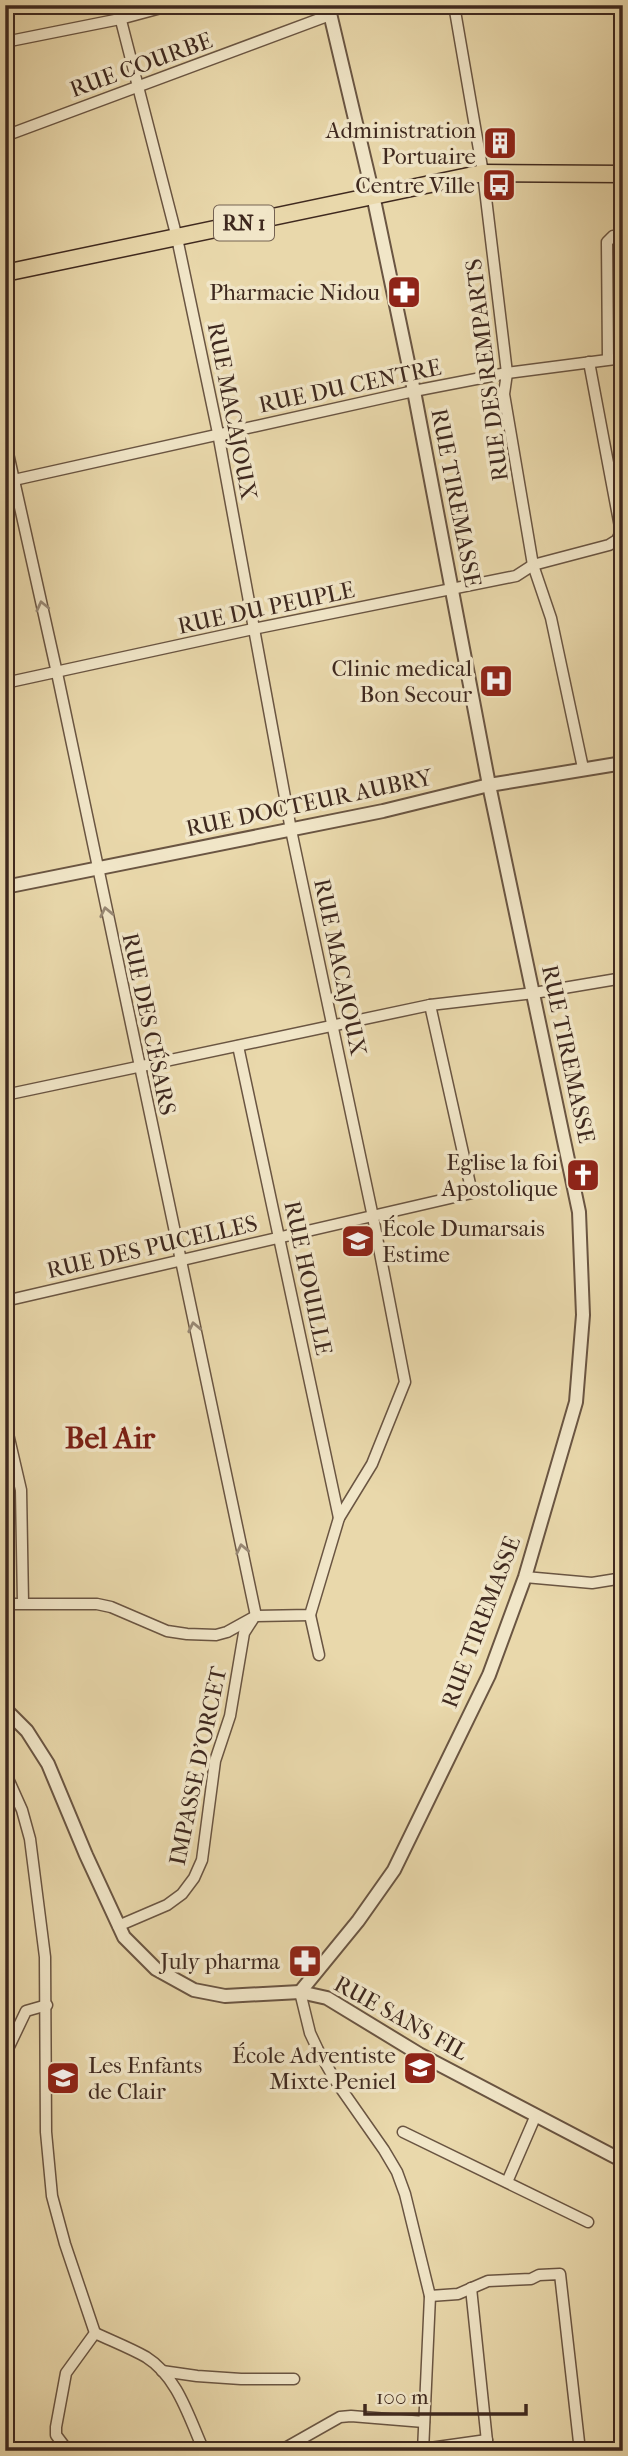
<svg xmlns="http://www.w3.org/2000/svg" width="628" height="2456" viewBox="0 0 628 2456" font-family="'IM FELL French Canon',serif">
<style>
.lines{fill:none;stroke-linecap:round;stroke-linejoin:round}
.minor-casing{stroke:#6a5542;stroke-width:13}
.tertiary-casing{stroke:#6a5542;stroke-width:16}
.primary-casing{stroke:#3f291f;stroke-width:19}
.minor{stroke:#f1e6c8;stroke-width:10}
.tertiary{stroke:#f1e6c8;stroke-width:12}
.primary{stroke:#e9d8ab;stroke-width:16}
.oneway{stroke:#988874}
.labels{text-anchor:middle;dominant-baseline:central;stroke-width:7;stroke-linejoin:round;paint-order:stroke}
.shield{fill:#f1e6c8;stroke:#746252;stroke-width:2}
.shield-label{font-size:21px;font-weight:bold;fill:#3f291f}
.street-label{font-size:23px;fill:#3f291f;stroke:#f1e6c8}
.poi-label{font-size:23px;fill:#3f291f;stroke:#f1e6c8;text-anchor:end}
.district-label{font-size:30px;font-weight:bold;fill:#7a1f14;stroke:#f1e6c8}
</style>
<rect width="100%" height="100%" fill="#e9d8ab"/>
<filter id="stains"><feTurbulence type="fractalNoise" baseFrequency=".00286" numOctaves="4"/><feColorMatrix values="0 0 0 0 .2 0 0 0 0 .09 0 0 0 0 .02 0 0 0 .5 -.17"/></filter>
<radialGradient id="worn" r=".72"><stop offset=".6" stop-color="#630" stop-opacity="0"/><stop offset="1" stop-color="#630" stop-opacity=".3"/></radialGradient>
<g class="lines">
<g class="minor-casing">
<g id="minor">
<polyline points="454,5 483,173 507,373 504,394 533,565 551,618 583,768"/>
<polyline points="5,42 120,19 172,5"/>
<polyline points="5,136 330,15"/>
<polyline points="608,359 607,242 613,236 623,237"/>
<polyline points="5,440 57,673 256,1616"/>
<polyline points="5,482 414,391 507,373 623,358"/>
<polyline points="5,683 253,629 516,576 533,565 609,545 617,540 621,532 589,362"/>
<polyline points="238,1046 339,1518"/>
<polyline points="5,1095 430,1005 534,993 623,978"/>
<polyline points="5,1301 472,1193 430,1005"/>
<polyline points="5,1421 21,1490 23,1603"/>
<polyline points="525,1577 592,1583 623,1578"/>
<polyline points="5,1604 97,1604 111,1607 167,1631 187,1634 216,1635 227,1632 256,1616 310,1615 339,1518 372,1464 405,1382 373,1217 291,830 218,433 177,238 117,5"/>
<polyline points="310,1615 319,1655"/>
<polyline points="5,1772 22,1810 30,1839 45,1957 46,2132 52,2196 65,2244 95,2333 66,2373 56,2427 56,2435 68,2451"/>
<polyline points="118,1926 167,1905 182,1894 194,1878 202,1860 215,1761 230,1716 244,1633 253,1619"/>
<polyline points="300,1992 310,2033 318,2050 335,2080 384,2150 397,2172 405,2194 430,2296 423,2451"/>
<polyline points="5,2055 26,2011 47,2005"/>
<polyline points="403,2132 588,2222"/>
<polyline points="507,2182 536,2115"/>
<polyline points="471,2288 488,2451"/>
<polyline points="430,2296 458,2294 488,2281 531,2279 539,2275 560,2274 580,2451"/>
<path d="M95 2333C112 2341 130 2348 146 2357 178 2377 189 2418 204 2451"/>
<polyline points="162,2371 197,2376 241,2379 294,2379"/>
<polyline points="423,2449 487,2440"/>
<polyline points="280,2451 340,2417 351,2416 424,2422"/>
<polyline points="622,2451 623,2450"/>
</g>
</g>
<g class="tertiary-casing">
<g id="tertiary">
<polyline points="5,887 383,811 489,785 623,763"/>
<polyline points="5,1709 27,1731 48,1764 86,1855 124,1937 156,1969 194,1990 225,1996 300,1992 327,1998 419,2054 623,2161"/>
<polyline points="300,1992 358,1921 394,1870 489,1675 525,1577 576,1402 583,1315 579,1212 489,785 414,391 373,195 328,5"/>
</g>
</g>
<g class="primary-casing">
<polyline id="primary" points="5,273 483,173 623,174"/>
</g>
<use href="#minor" class="minor"/>
<use href="#tertiary" class="tertiary"/>
<use href="#primary" class="primary"/>
</g>
<defs><path id="oneway-chevron" d="M-2-3.5L2.5 0L-2 3.5" fill="none" stroke-width="1.6" stroke-linecap="round" stroke-linejoin="round" transform="scale(1.75)"/></defs>
<g class="oneway">
<use href="#oneway-chevron" transform="translate(42 606) rotate(-103)"/>
<use href="#oneway-chevron" transform="translate(106 912) rotate(-102)"/>
<use href="#oneway-chevron" transform="translate(194 1327) rotate(-102)"/>
<use href="#oneway-chevron" transform="translate(242 1549) rotate(-102)"/>
</g>
<defs>
<g id="building-square" transform="scale(1.75)"><rect x="-9" y="-9" width="18" height="18" rx="4" fill="#8f2418" stroke="#f1e6c8"/><path d="M-4-6H4V6H1V3H-1V6H-4ZM-2.5-4.3h1.7v1.8h-1.7ZM.8-4.3h1.7v1.8H.8ZM-2.5-1h1.7V.8h-1.7ZM.8-1h1.7V.8H.8Z" fill="#fff"/></g>
<g id="bus-square" transform="scale(1.75)"><rect x="-9" y="-9" width="18" height="18" rx="4" fill="#8f2418" stroke="#f1e6c8"/><path d="M-5-6H5V4H4V6H2V4H-2V6H-4V4H-5ZM-3.5-4V0h7V-4ZM-3.5 1.2v1.5H-2V1.2ZM2 1.2v1.5H3.5V1.2Z" fill="#fff"/></g>
<g id="pharmacy-square" transform="scale(1.75)"><rect x="-9" y="-9" width="18" height="18" rx="4" fill="#8f2418" stroke="#f1e6c8"/><path d="M-2-6h4v4h4v4h-4v4h-4v-4h-4v-4h4Z" fill="#fff"/></g>
<g id="hospital-square" transform="scale(1.75)"><rect x="-9" y="-9" width="18" height="18" rx="4" fill="#8f2418" stroke="#f1e6c8"/><path d="M-5-5h3v3.5h4V-5h3V5h-3V1.5h-4V5h-3Z" fill="#fff"/></g>
<g id="church-square" transform="scale(1.75)"><rect x="-9" y="-9" width="18" height="18" rx="4" fill="#8f2418" stroke="#f1e6c8"/><path d="M-1.2-6h2.4v3.5h3.3v2.4h-3.3V6h-2.4V-.1h-3.3v-2.4h3.3Z" fill="#fff"/></g>
<g id="school-square" transform="scale(1.75)"><rect x="-9" y="-9" width="18" height="18" rx="4" fill="#8f2418" stroke="#f1e6c8"/><path d="M0-5L7-2L0 1L-7-2ZM-4 1L0 2.5L4 1V4Q0 6-4 4Z" fill="#fff"/></g>
</defs>
<g fill-rule="evenodd">
<use href="#building-square" x="500" y="143"/>
<use href="#bus-square" x="499" y="185"/>
<use href="#pharmacy-square" x="404" y="292"/>
<use href="#hospital-square" x="496" y="681"/>
<use href="#church-square" x="583" y="1175"/>
<use href="#school-square" x="358" y="1241"/>
<use href="#pharmacy-square" x="305" y="1961"/>
<use href="#school-square" x="420" y="2068"/>
<use href="#school-square" x="63" y="2078"/>
</g>
<g class="labels">
<rect class="shield" x="214" y="205.5" width="60" height="35" rx="5"/>
<g class="shield-label">
<text x="244" y="223">RN 1</text>
</g>
<g class="street-label">
<text transform="translate(141 65) rotate(-20)">RUE COURBE</text>
<text transform="translate(487 370) rotate(-97)">RUE DES REMPARTS</text>
<text transform="translate(350 386) rotate(-12)">RUE DU CENTRE</text>
<text transform="translate(232 411) rotate(79)">RUE MACAJOUX</text>
<text transform="translate(456 498) rotate(79)">RUE TIREMASSE</text>
<text transform="translate(266 608) rotate(-12)">RUE DU PEUPLE</text>
<text transform="translate(309 803) rotate(-12)">RUE DOCTEUR AUBRY</text>
<text transform="translate(340 967) rotate(78)">RUE MACAJOUX</text>
<text transform="translate(149 1024) rotate(78)">RUE DES CÉSARS</text>
<text transform="translate(568 1054) rotate(78)">RUE TIREMASSE</text>
<text transform="translate(152 1247) rotate(-13)">RUE DES PUCELLES</text>
<text transform="translate(308 1278) rotate(78)">RUE HOUILLE</text>
<text transform="translate(481 1622) rotate(-69)">RUE TIREMASSE</text>
<text transform="translate(198 1766) rotate(-78)">IMPASSE D'ORCET</text>
<text transform="translate(401 2018) rotate(29)">RUE SANS FIL</text>
</g>
<g class="poi-label">
<text x="476" y="130">Administration<tspan x="476" dy="26">Portuaire</tspan></text>
<text x="475" y="185">Centre Ville</text>
<text x="380" y="292">Pharmacie Nidou</text>
<text x="472" y="668">Clinic medical<tspan x="472" dy="26">Bon Secour</tspan></text>
<text x="558" y="1162">Eglise la foi<tspan x="558" dy="26">Apostolique</tspan></text>
<text x="382" y="1228" text-anchor="start">École Dumarsais<tspan x="382" dy="26">Estime</tspan></text>
<text x="280" y="1961">July pharma</text>
<text x="396" y="2055">École Adventiste<tspan x="396" dy="26">Mixte Peniel</tspan></text>
<text x="88" y="2065" text-anchor="start">Les Enfants<tspan x="88" dy="26">de Clair</tspan></text>
</g>
<g class="district-label">
<text x="110" y="1438">Bel Air</text>
</g>
</g>
<rect width="628" height="2456" fill="none" stroke="#e9d8ab" stroke-width="28"/>
<rect x="7" y="7" width="614" height="2442" fill="none" stroke="#3f291f" stroke-width="3.5"/>
<rect x="14" y="14" width="600" height="2428" fill="none" stroke="#3f291f" stroke-width="2"/>
<path d="M365 2404v10h161v-10" fill="none" stroke="#3f291f" stroke-width="3.5"/>
<text x="376" y="2404" font-size="21" fill="#3f291f" stroke="#f1e6c8" stroke-width="5" paint-order="stroke">100 m</text>
<rect width="100%" height="100%" filter="url(#stains)"/>
<rect width="100%" height="100%" fill="url(#worn)"/>
</svg>
